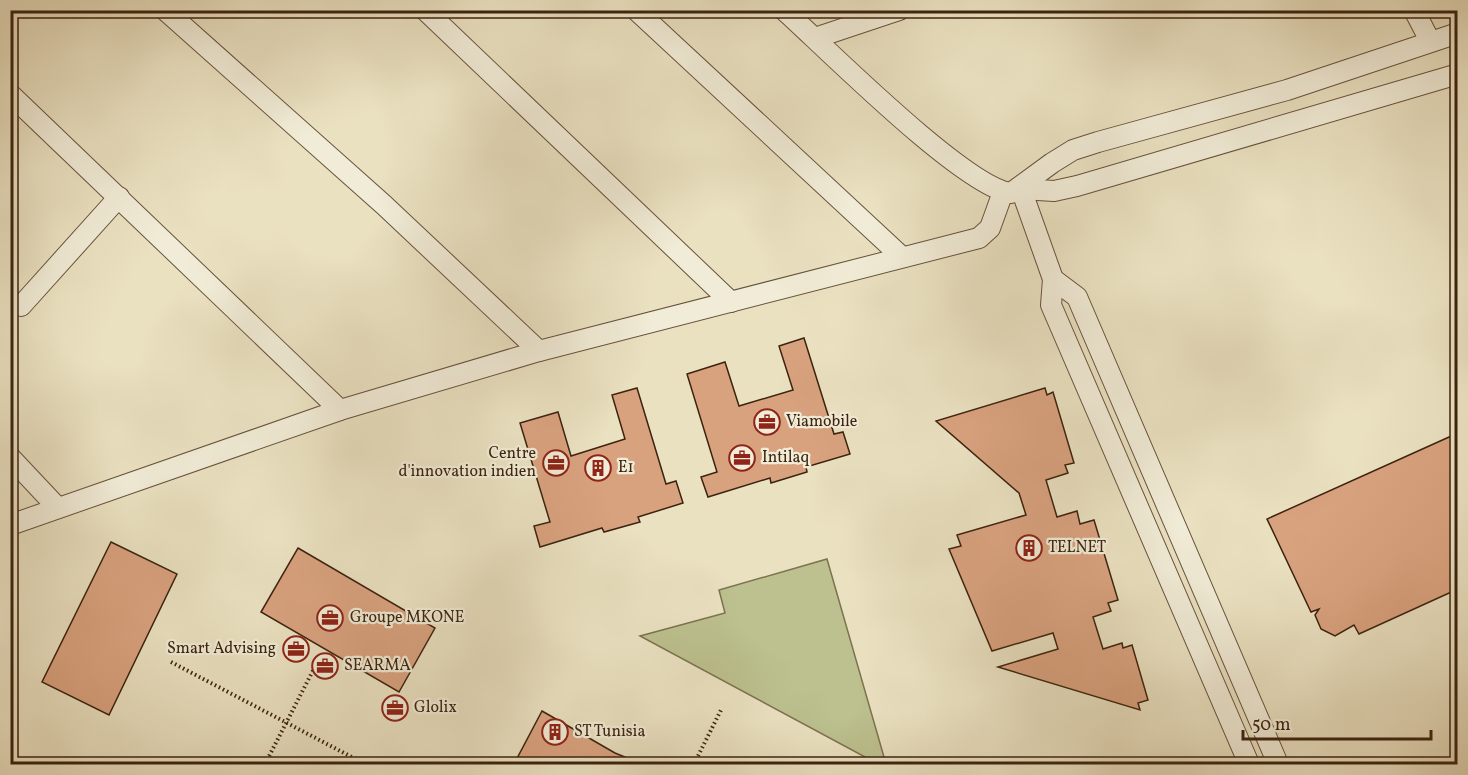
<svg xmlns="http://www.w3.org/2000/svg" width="1468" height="775" viewBox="0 0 1468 775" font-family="Vollkorn,serif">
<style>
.green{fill:#bcc18f;stroke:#7c724f;stroke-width:1.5}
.building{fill:#d9a27f;stroke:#3c230f;stroke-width:1.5}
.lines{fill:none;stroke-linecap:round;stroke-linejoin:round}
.street-casing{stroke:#68523c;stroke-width:22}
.path{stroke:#3c230f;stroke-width:4;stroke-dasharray:1.5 3;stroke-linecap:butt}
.street{stroke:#f1ecd7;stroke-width:20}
.labels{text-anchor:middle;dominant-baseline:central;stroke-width:4.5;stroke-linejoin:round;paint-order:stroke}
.poi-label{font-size:16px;fill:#3c230f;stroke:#f1ecd7;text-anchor:start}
</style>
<rect width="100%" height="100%" fill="#eae1c1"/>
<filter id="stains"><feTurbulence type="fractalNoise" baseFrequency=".00333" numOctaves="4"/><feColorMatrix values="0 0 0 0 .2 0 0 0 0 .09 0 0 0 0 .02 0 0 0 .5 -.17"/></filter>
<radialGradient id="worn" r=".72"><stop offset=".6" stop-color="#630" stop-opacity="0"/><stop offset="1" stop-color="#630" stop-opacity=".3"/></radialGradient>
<polygon class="green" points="827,559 886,764 878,764 640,636 725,613 719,590"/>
<g class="building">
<polygon points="804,338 834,434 843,432 850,454 806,467 807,472 771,483 770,478 708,497 701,477 717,472 687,374 725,362 739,406 793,390 779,346"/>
<polygon points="637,388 666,484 676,481 683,503 638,517 640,522 604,532 602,528 540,547 534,526 550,522 520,423 558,412 571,456 625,439 612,395"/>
<polygon points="1045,388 1047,395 1053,392 1074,463 1065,465 1068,473 1046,480 1057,517 1077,511 1080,524 1094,520 1118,600 1108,603 1111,611 1093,617 1103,649 1122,643 1123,648 1132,645 1148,700 1138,703 1140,710 998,667 1058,649 1053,633 992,651 949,549 961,546 957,535 1026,515 1019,493 936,421"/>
<polygon points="1458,433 1458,589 1359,634 1354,625 1335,636 1321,629 1315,615 1319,609 1311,612 1267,519"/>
<polygon points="111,542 177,574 109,715 42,682"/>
<polygon points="298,548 435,628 399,692 261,612"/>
<polygon points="542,711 615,753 642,764 514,764"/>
</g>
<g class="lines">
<g class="street-casing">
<g id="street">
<polyline points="165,10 384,205 539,351"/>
<polyline points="425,10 731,302"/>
<polyline points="636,10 902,257"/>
<path d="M784 10C826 48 964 187 1011 193L1052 163 1073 150 1098 142 1287 90 1458 33"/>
<polyline points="1414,10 1430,41"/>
<polyline points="815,38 899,10"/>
<polyline points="10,94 340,410"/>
<polyline points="1021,189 1053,279 1051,305 1249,764"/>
<polyline points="1021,189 1054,191 1077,186 1458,74"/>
<polyline points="1053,279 1077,297 1278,764"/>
<polyline points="21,306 119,197"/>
<polyline points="10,457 58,508"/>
<polyline points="10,525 340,410 539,351 979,238 990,228 1003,192"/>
</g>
</g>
<g class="path">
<polyline points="171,662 365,764"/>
<polyline points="265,764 321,655"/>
<polyline points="437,764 439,764"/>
<polyline points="694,764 722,708"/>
</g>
<use href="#street" class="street"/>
</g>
<defs>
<g id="office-ring" transform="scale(1.35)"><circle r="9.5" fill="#f1ecd7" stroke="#8f2418" stroke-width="1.5"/><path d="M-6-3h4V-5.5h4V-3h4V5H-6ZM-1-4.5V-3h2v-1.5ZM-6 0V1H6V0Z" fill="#8f2418"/></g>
<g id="building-ring" transform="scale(1.35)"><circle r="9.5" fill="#f1ecd7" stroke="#8f2418" stroke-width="1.5"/><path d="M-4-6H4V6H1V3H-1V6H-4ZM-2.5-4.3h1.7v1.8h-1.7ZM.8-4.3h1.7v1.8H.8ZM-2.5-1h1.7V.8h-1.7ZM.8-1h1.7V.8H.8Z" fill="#8f2418"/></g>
</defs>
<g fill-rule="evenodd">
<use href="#office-ring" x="767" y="422"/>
<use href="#office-ring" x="742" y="458"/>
<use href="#office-ring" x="556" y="463"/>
<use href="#building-ring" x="598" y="468"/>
<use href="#building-ring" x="1029" y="548"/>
<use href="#office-ring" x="330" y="618"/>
<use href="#office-ring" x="296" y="649"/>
<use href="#office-ring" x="325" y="666"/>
<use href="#office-ring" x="395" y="708"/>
<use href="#building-ring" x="555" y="732"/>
</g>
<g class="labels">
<g class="poi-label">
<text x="786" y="422">Viamobile</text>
<text x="536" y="454" text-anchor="end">Centre<tspan x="536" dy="18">d'innovation indien</tspan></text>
<text x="762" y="458">Intilaq</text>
<text x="618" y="468">E1</text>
<text x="1048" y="548">TELNET</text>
<text x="350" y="618">Groupe MKONE</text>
<text x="276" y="649" text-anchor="end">Smart Advising</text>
<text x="344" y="666">SEARMA</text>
<text x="414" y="708">Glolix</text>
<text x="574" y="732">ST Tunisia</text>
</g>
</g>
<rect width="1468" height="775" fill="none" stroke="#eae1c1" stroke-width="36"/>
<rect x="12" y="12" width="1444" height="751" fill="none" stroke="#3c230f" stroke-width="3"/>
<rect x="18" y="18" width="1432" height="739" fill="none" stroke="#3c230f" stroke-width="1.5"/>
<path d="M1243 730v9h188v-9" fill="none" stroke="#3c230f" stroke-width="3"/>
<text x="1252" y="730" font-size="18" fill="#3c230f" stroke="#f1ecd7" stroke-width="4.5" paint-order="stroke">50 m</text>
<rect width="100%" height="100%" filter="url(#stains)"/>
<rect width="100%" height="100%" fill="url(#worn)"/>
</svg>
